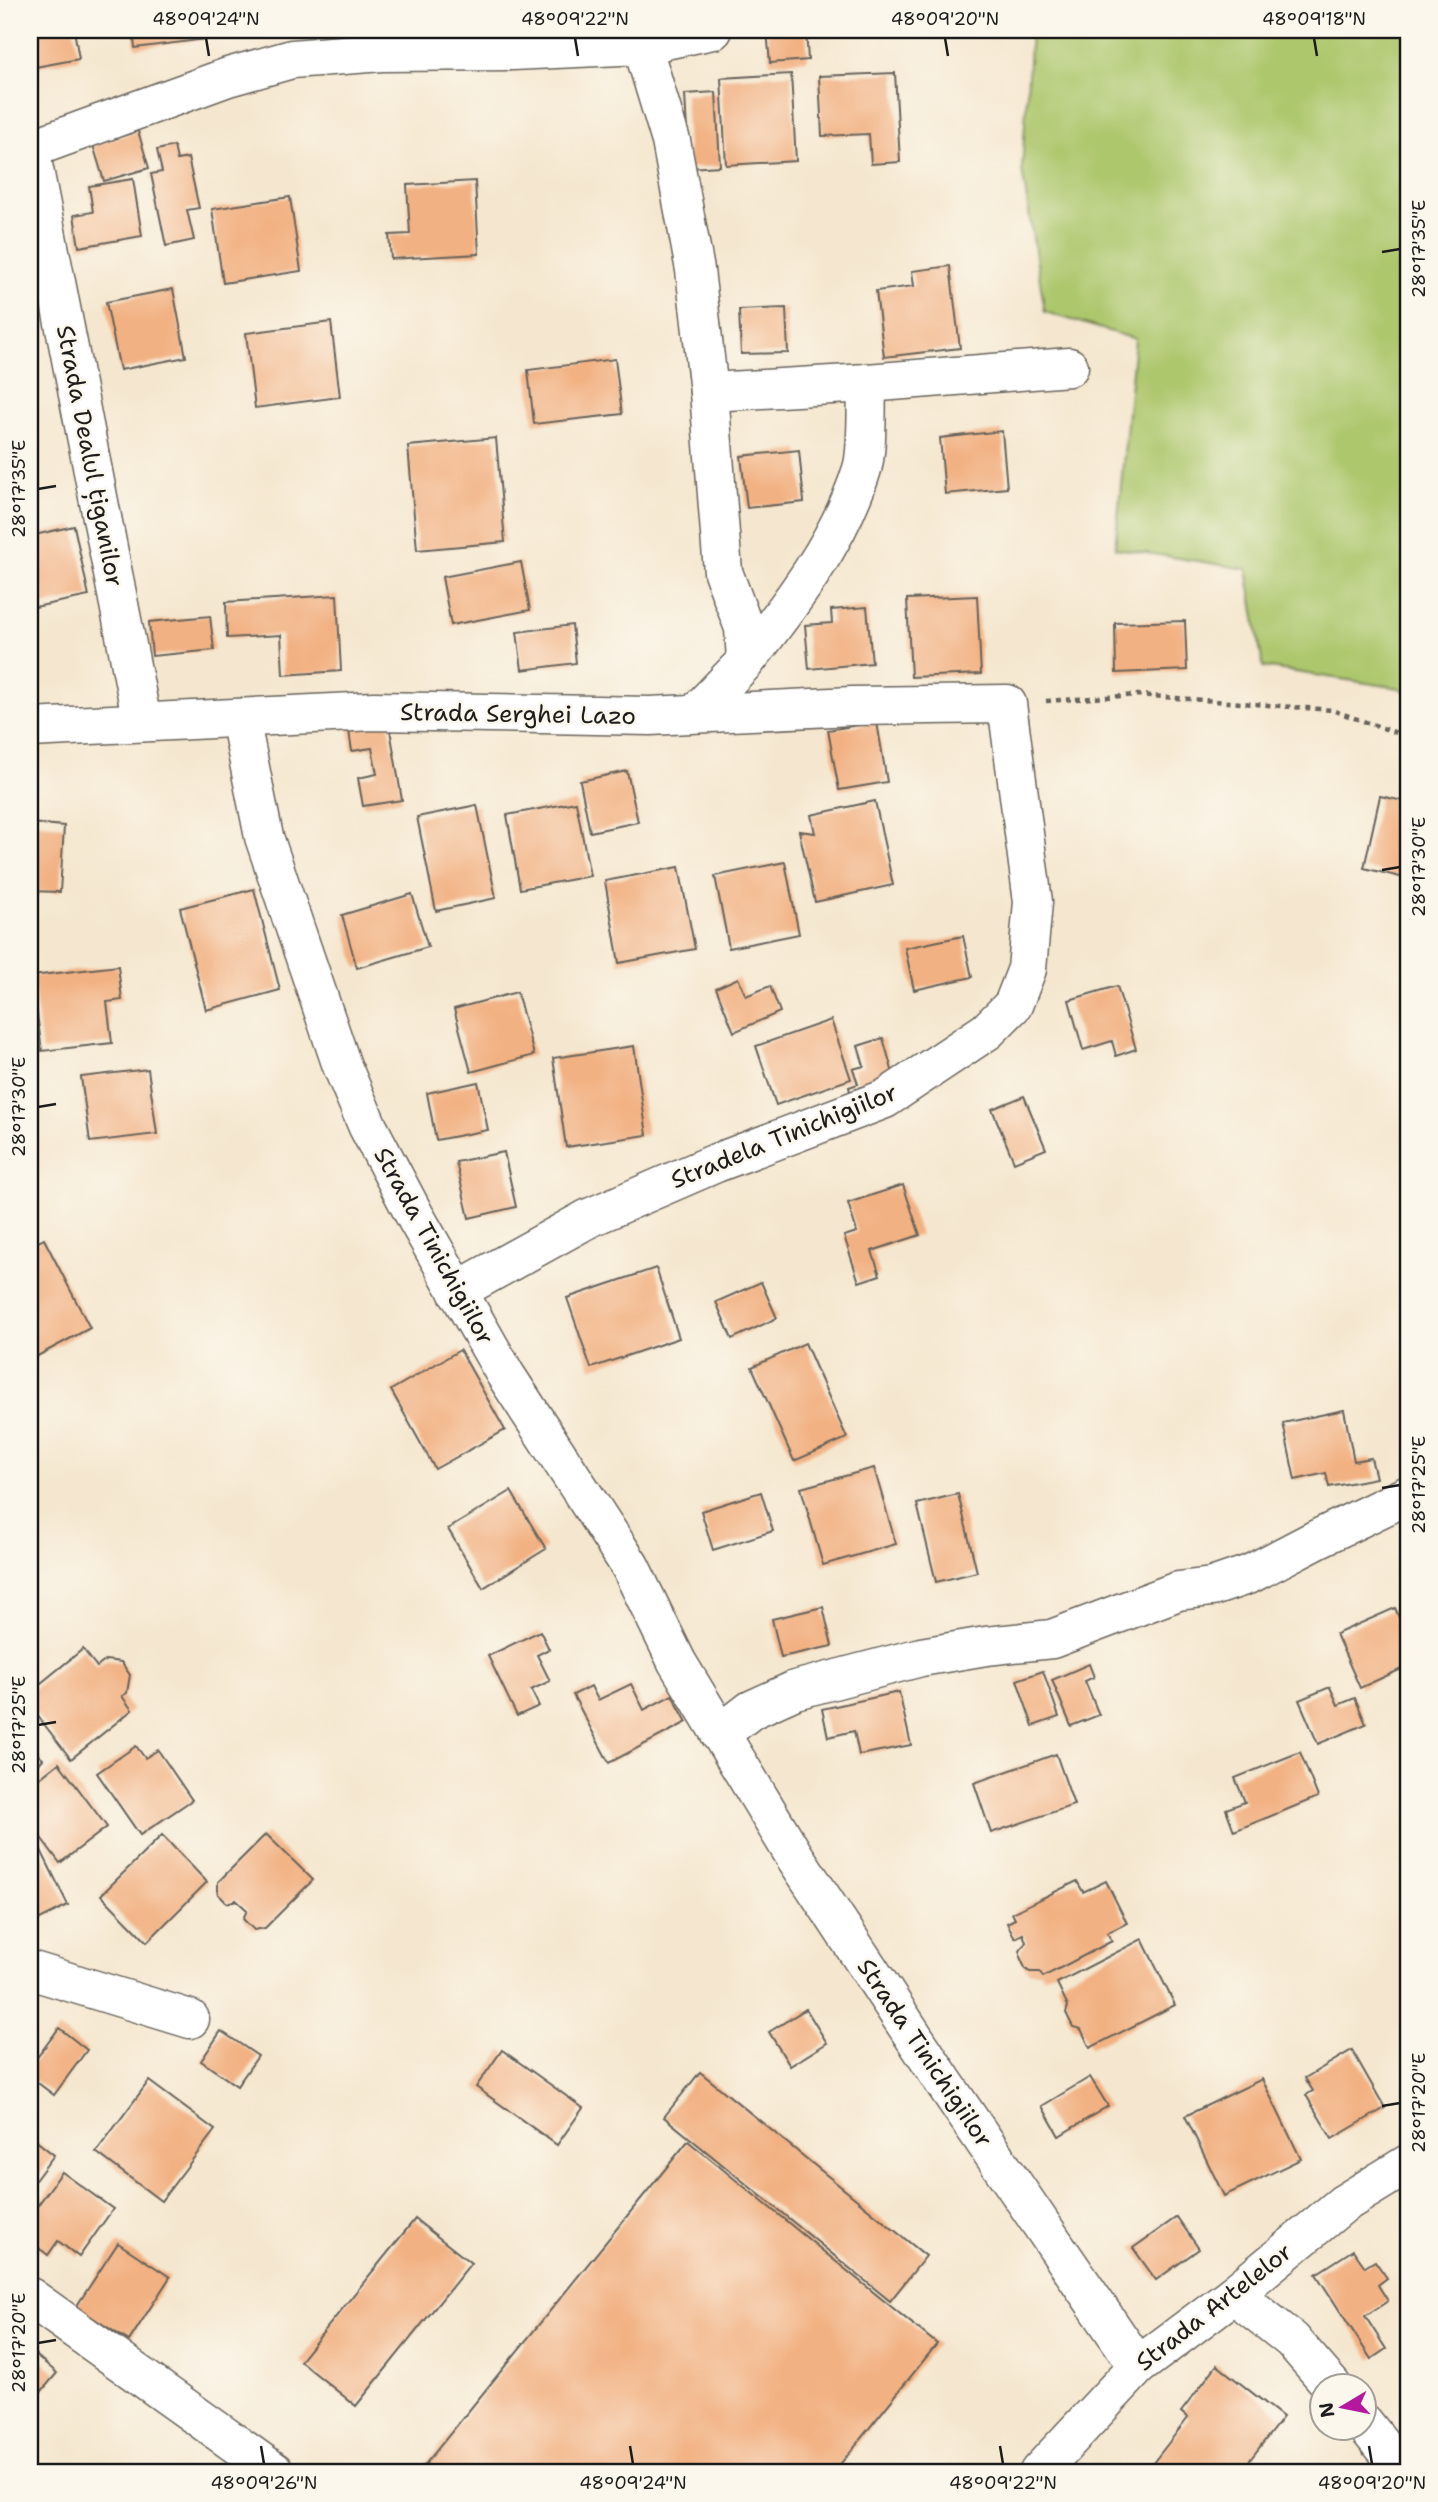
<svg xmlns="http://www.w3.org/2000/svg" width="1438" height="2502" viewBox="0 0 1438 2502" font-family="'Shantell Sans',sans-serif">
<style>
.green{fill:#adc76d;stroke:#647244;stroke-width:2}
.building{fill:#f2b182}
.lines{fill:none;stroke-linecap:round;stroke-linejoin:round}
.minor-casing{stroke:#68635b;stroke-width:41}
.path{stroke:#68635b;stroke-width:4.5;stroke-dasharray:5 5;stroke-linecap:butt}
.minor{stroke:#fff;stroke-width:38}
.ticks{fill:none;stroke:#1c1c1c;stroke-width:2.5}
.labels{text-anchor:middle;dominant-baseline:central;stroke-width:5;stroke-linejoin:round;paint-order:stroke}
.street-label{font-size:24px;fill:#1c1c1c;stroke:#fbf7ec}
.neatline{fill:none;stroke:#1c1c1c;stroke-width:2.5}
.ticks-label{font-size:18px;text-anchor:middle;fill:#1c1c1c}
</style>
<rect width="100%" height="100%" fill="#fbf7ec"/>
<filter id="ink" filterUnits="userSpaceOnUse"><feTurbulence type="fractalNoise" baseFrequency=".0143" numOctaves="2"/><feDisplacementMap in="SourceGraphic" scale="14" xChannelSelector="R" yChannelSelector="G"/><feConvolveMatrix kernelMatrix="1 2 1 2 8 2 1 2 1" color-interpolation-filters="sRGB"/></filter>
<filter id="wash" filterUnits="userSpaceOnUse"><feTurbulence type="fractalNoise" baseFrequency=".00686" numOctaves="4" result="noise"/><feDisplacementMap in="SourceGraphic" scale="28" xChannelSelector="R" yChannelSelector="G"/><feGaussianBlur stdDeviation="1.57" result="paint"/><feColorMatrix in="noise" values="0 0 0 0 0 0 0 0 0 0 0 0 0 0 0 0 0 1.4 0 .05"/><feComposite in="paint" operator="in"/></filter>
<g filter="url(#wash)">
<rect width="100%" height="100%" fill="#f5e7cf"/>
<polygon class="green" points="1031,30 1408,30 1408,693 1399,688 1263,667 1247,569 1115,548 1135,339 1045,312 1022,170"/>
<g id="blocks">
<g class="building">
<polygon points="30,30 74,30 79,59 30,68"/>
<polygon points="133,30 206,30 207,39 135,48"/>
<polygon points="783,30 806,30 808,60 770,63 767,31"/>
<polygon points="895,73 900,162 871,164 869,134 822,136 819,76"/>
<polygon points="791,74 796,161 726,165 721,78"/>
<polygon points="716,92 720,166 689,168 685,94"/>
<polygon points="138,131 149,168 104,181 93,145"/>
<polygon points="174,146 177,160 188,158 199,208 187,210 194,240 166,246 151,174 162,172 157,150"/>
<polygon points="133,179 142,236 79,247 74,215 93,212 89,186"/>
<polygon points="475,181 479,254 391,259 389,235 410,234 407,185"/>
<polygon points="290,197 301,271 223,283 212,209"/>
<polygon points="30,245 40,281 30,283"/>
<polygon points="950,266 960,348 884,357 876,291 914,286 912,271"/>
<polygon points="173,289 186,357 120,370 106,302"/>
<polygon points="786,308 788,353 741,354 739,310"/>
<polygon points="331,322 340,397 255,408 246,333"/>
<polygon points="615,359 622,414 534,424 528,370"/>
<polygon points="1002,431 1007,488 945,494 940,438"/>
<polygon points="496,438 505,542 417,550 408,446"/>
<polygon points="799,450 804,502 747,508 741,456"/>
<polygon points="74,526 89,596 30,608 30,536"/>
<polygon points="521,562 530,610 451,625 442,577"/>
<polygon points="337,595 341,671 283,675 281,635 227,638 226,602"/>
<polygon points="977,596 981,674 911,677 907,599"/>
<polygon points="867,607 872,663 809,669 805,625 832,623 831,610"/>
<polygon points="210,616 214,650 152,656 149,622"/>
<polygon points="1185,621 1187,670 1116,673 1115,623"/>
<polygon points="572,625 576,663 522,670 517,632"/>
<polygon points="388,718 402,800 363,806 358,778 377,774 372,748 352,751 348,724"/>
<polygon points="877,722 887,782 839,790 828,730"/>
<polygon points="627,771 638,822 590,832 580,781"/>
<polygon points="1380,796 1408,802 1408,879 1364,868"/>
<polygon points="875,801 893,885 815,902 799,831 815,833 811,815"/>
<polygon points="576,802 590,876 520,889 507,815"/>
<polygon points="477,805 496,898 436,911 417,817"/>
<polygon points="30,823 64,826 60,892 30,891"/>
<polygon points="785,862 799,934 729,948 715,876"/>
<polygon points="679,867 695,949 619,963 605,881"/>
<polygon points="254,889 280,990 206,1010 180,908"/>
<polygon points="412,894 428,947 357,968 342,915"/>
<polygon points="963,936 972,977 914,990 905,948"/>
<polygon points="118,966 122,1000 107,1002 112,1043 42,1051 32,976"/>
<polygon points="738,978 746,996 770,986 780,1012 734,1032 716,988"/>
<polygon points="1117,986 1136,1049 1116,1056 1112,1041 1083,1050 1069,1000"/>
<polygon points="517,992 534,1055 471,1072 454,1009"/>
<polygon points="831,1020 851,1079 776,1105 756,1046"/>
<polygon points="883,1038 894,1077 851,1096 849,1087 858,1084 853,1069 864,1066 858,1046"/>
<polygon points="634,1046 647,1135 566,1147 553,1058"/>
<polygon points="148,1069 157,1134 90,1142 81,1077"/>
<polygon points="478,1082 488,1130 436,1140 427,1093"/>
<polygon points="1024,1096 1046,1149 1014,1162 992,1109"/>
<polygon points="504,1152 516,1207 469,1218 456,1162"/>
<polygon points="903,1185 920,1235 872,1251 880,1275 859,1282 844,1236 857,1232 848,1203"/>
<polygon points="44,1239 90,1328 30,1360 30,1246"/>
<polygon points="656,1268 679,1338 591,1368 567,1298"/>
<polygon points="761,1282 777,1318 732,1339 716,1302"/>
<polygon points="805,1343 847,1438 794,1461 752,1367"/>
<polygon points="460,1350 505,1430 435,1469 391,1390"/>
<polygon points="1344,1410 1354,1461 1371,1458 1376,1478 1329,1487 1326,1473 1295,1480 1283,1423"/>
<polygon points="874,1468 896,1544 823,1565 801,1488"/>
<polygon points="511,1491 546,1549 483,1588 448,1529"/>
<polygon points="761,1492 773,1531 713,1550 701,1511"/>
<polygon points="958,1494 977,1572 936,1582 917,1504"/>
<polygon points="823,1607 832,1646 781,1657 772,1619"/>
<polygon points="1395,1608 1408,1638 1408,1666 1360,1688 1336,1634"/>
<polygon points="540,1631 549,1649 537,1655 550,1681 531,1690 539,1706 517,1716 488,1656"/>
<polygon points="83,1649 97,1667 106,1660 121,1662 130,1675 127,1693 122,1696 132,1710 71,1759 30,1706 30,1692"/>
<polygon points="1089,1664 1094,1677 1085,1681 1099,1715 1071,1726 1052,1680"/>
<polygon points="1043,1671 1059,1717 1033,1726 1017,1680"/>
<polygon points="631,1684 644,1710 672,1695 687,1722 609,1763 573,1695 591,1686 598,1700"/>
<polygon points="1330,1687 1338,1705 1355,1698 1366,1724 1318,1744 1299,1700"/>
<polygon points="899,1692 911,1745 859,1755 854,1731 828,1737 822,1709"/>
<polygon points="136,1746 145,1758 158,1750 192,1800 140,1835 97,1773"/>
<polygon points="30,1748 43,1759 30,1774"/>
<polygon points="1300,1752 1318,1797 1234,1831 1226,1809 1245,1802 1235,1778"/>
<polygon points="1056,1754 1074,1805 991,1833 974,1783"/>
<polygon points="59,1763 107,1827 60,1863 30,1823 30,1786"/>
<polygon points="266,1834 313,1880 265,1928 254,1930 243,1919 247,1910 236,1900 227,1903 218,1894 218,1882"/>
<polygon points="162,1835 207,1882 147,1942 101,1895"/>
<polygon points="34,1836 68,1905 30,1924 30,1838"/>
<polygon points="1077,1881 1083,1892 1106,1881 1127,1923 1107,1933 1112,1941 1043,1977 1040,1972 1030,1972 1025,1968 1020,1957 1020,1951 1026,1942 1023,1934 1015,1938 1007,1923 1015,1919 1012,1913"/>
<polygon points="1142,1939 1175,2005 1090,2048 1081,2029 1073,2027 1066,2013 1068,2006 1057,1983"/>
<polygon points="806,2009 827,2043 790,2066 769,2032"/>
<polygon points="59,2028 87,2050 54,2095 30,2077 30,2067"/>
<polygon points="221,2031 258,2056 237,2086 201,2061"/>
<polygon points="502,2050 583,2108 557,2145 476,2087"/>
<polygon points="1352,2050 1385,2108 1332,2139 1306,2095 1313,2091 1305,2078"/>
<polygon points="700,2072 926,2256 890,2301 664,2117"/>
<polygon points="1090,2077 1108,2106 1059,2136 1042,2106"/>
<polygon points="1262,2079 1301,2159 1224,2196 1185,2116"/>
<polygon points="149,2081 215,2130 161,2201 96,2152"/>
<polygon points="30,2136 54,2155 30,2187"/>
<polygon points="688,2141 937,2344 834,2472 419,2472"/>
<polygon points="62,2172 113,2209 79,2257 58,2241 48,2255 30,2241 30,2216"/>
<polygon points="1177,2217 1199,2249 1156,2280 1133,2248"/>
<polygon points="415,2219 471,2263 356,2406 300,2361"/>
<polygon points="118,2243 170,2277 129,2341 76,2307"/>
<polygon points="1353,2250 1365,2267 1375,2261 1387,2278 1378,2285 1388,2301 1365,2316 1386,2349 1371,2359 1316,2274"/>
<polygon points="30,2350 57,2373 30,2405"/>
<polygon points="1217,2365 1283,2417 1249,2461 1261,2469 1258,2472 1146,2472 1188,2418 1181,2412"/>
</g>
</g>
</g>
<g filter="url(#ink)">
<use href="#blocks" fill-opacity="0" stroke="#68635b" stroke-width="2"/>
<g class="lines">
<g class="minor-casing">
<g id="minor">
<polyline points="642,45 671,141 695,270 709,392 723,572 744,628 746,661 696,713"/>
<polyline points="30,149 228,77 292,59 382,52 512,51 642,45 713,30"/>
<polyline points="30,149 142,722"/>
<polyline points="709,392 867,383 1069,367"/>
<path d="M746 661C792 603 840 540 862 469 868 450 866 405 867 383"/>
<polyline points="240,718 264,837 342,1066 368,1127 416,1218 505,1374 630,1566 677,1662 795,1857 943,2081 1138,2366"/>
<polyline points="30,728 374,711 650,716 852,706 1007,704 1033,902 1027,969 1013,1005 987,1031 885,1099 716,1163 589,1218 457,1291"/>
<polyline points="720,1734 751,1710 795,1690 921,1657 986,1646 1052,1639 1178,1591 1212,1587 1250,1574 1317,1539 1408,1495"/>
<polyline points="30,1970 190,2019"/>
<polyline points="1234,2294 1292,2340 1332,2386"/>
<polyline points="30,2297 275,2472"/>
<polyline points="1364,2423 1403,2472"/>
<polyline points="1039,2472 1138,2366 1234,2294 1343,2204 1408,2164"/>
</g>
</g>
<polyline class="path" points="1046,701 1138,695 1332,710 1408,737"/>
<use href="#minor" class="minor"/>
</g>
</g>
<path class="ticks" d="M206 38 209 56M575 38 578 56M945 38 948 56M1314 38 1317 56M1382 252 1400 249M38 489 56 486M1382 870 1400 867M38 1107 56 1104M1382 1488 1400 1485M38 1725 56 1722M1382 2106 1400 2103M38 2343 56 2340M261 2446 264 2464M630 2446 633 2464M1000 2446 1003 2464M1369 2446 1372 2464"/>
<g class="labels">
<g class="street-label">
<text transform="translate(90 456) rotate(79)">Strada Dealul țiganilor</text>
<text transform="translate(518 714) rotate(1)">Strada Serghei Lazo</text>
<text transform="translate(784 1136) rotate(-22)">Stradela Tinichigiilor</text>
<text transform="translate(434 1246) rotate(61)">Strada Tinichigiilor</text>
<text transform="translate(925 2053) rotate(56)">Strada Tinichigiilor</text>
<text transform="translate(1214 2307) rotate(-38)">Strada Artelelor</text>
</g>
</g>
<rect width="1438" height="2502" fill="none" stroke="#fbf7ec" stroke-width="77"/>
<g transform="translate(1343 2407) rotate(260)"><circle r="33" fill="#fbf7ec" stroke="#a29f99" stroke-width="2"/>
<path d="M0-5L12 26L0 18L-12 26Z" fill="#b5179e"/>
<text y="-10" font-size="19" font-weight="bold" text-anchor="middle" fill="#1c1c1c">N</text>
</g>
<rect x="38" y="38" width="1362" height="2426" class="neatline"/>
<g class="ticks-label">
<text x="206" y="25">48°09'24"N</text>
<text x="575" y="25">48°09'22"N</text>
<text x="945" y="25">48°09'20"N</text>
<text x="1314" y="25">48°09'18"N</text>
<text transform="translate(1419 249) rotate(-90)" y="6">28°17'35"E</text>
<text transform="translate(19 489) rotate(-90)" y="6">28°17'35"E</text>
<text transform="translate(1419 867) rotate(-90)" y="6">28°17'30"E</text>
<text transform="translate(19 1107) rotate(-90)" y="6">28°17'30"E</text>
<text transform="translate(1419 1485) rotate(-90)" y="6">28°17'25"E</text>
<text transform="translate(19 1725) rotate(-90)" y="6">28°17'25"E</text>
<text transform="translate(1419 2103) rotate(-90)" y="6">28°17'20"E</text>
<text transform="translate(19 2343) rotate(-90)" y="6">28°17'20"E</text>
<text x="264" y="2489">48°09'26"N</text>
<text x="633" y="2489">48°09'24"N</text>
<text x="1003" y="2489">48°09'22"N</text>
<text x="1372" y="2489">48°09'20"N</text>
</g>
</svg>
